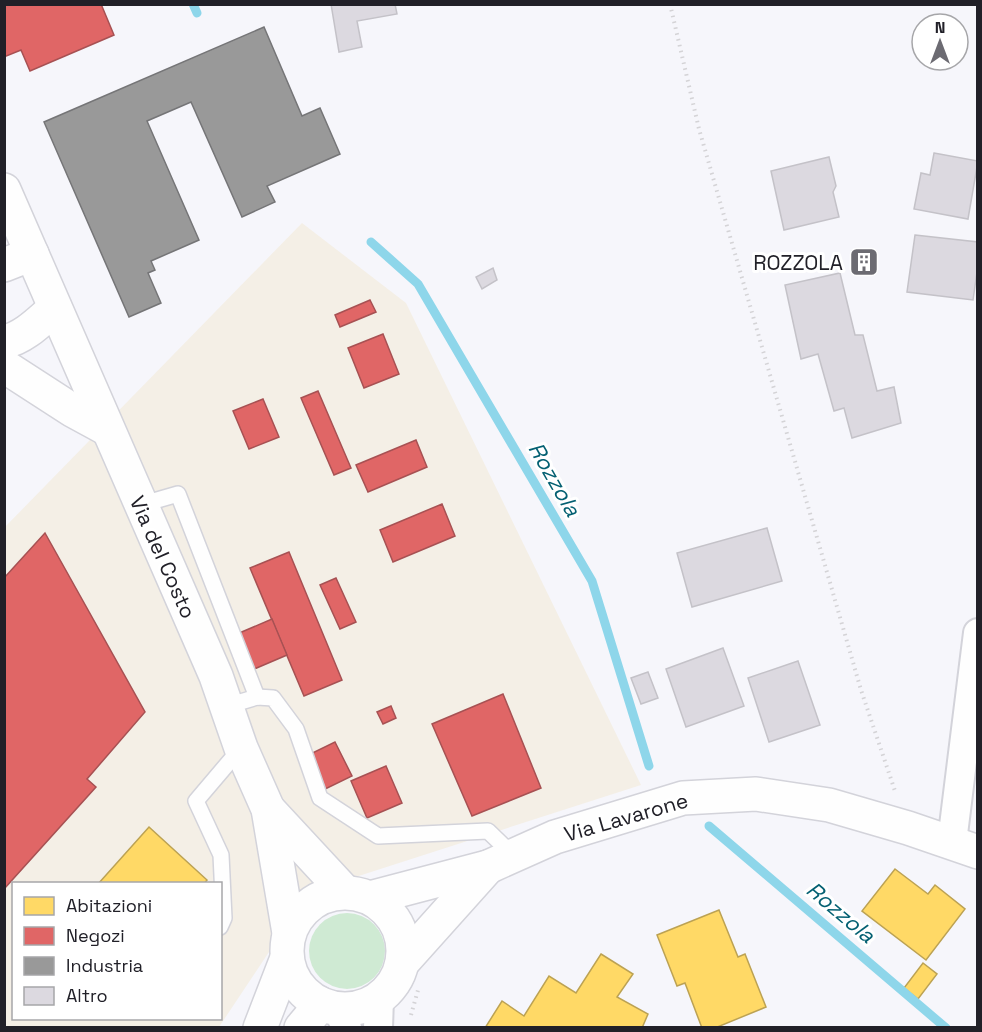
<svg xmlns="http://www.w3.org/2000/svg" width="982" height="1032" viewBox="0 0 982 1032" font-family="'Space Grotesk',sans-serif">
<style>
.commercial{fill:#f4efe6;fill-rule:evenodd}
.green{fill:#cfead3}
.homes{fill:#ffd966;stroke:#bca253;stroke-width:1.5}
.shops{fill:#e06666;stroke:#a75153;stroke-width:1.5}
.industry{fill:#999;stroke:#757577;stroke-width:1.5}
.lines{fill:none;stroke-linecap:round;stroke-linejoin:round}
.stream{stroke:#8ed6ea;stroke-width:9}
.building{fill:#dcd9e0;stroke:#c4c2c8;stroke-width:1.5}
.lane-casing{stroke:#d3d3da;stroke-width:18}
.street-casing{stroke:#d3d3da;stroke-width:32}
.secondary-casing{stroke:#d3d3da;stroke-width:36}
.path{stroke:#d4d3d6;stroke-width:4;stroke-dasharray:1.5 4.5;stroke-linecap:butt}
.lane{stroke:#fefefe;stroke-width:15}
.street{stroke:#fefefe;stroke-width:28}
.secondary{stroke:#fefefe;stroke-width:33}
.labels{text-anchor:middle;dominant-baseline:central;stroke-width:6;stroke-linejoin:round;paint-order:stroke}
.poi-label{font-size:21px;fill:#212028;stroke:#fff;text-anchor:end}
.street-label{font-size:21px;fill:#212028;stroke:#fff}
.water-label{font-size:22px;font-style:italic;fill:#046072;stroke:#fff}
</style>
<rect width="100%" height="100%" fill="#f6f6fb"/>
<path class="commercial" d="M302 223 406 303 641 785 309 892 219 1027H5L4 528ZM14 884H220V1018H14Z"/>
<circle class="green" cx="347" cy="951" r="38"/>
<g class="homes">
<polygon points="149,827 207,880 204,884 98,884"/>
<polygon points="895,869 928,894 935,885 965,909 926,960 862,911"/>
<polygon points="719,910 738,957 745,954 766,1007 715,1028 702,1028 685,983 677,986 657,935"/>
<polygon points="601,954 633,974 617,997 648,1014 642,1028 485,1028 502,1001 524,1016 549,976 576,993"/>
<polygon points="923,963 937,974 918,999 904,988"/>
</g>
<g class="shops">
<polygon points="4,4 101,4 114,35 30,71 21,50 4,57"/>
<polygon points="370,300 376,312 340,327 335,315"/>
<polygon points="383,334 399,374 364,388 348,348"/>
<polygon points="318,391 351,468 334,475 301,398"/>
<polygon points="263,399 279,437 249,449 233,411"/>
<polygon points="416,440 427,467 368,492 356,465"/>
<polygon points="442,504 455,536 393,562 380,530"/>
<polygon points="45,533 145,712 87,779 96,787 4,889 4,578"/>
<polygon points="289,552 342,680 304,696 250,568"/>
<polygon points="336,578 356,622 340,629 320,585"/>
<polygon points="272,619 287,655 245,673 230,637"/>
<polygon points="503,694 541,788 472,816 432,724"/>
<polygon points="391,706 396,718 383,724 377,712"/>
<polygon points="335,742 352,776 317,793 300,759"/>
<polygon points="386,766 402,803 367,818 351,781"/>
</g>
<polygon class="industry" points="264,27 302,116 320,108 340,154 267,186 275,202 242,217 191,102 147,121 199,240 151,261 155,270 148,273 161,303 129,317 44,122"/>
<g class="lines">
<g class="stream">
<polyline points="193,4 197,13"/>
<polyline points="371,242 418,284 592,581 649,766"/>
<polyline points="709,826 946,1028"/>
</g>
</g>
<g class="building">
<polygon points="331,4 395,4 397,14 357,21 362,47 339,52"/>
<polygon points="934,153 978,161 968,219 914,209 921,173 930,175"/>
<polygon points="829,157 836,186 833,192 839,217 784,230 771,171"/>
<polygon points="915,235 978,242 978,265 973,300 907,292"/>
<polygon points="870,252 874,266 857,271 853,257"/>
<polygon points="493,268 497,280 482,289 476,277"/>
<polygon points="840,273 855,335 863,335 877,391 894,387 901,423 852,438 844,408 834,411 818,354 801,359 785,285"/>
<polygon points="767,528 782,581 692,607 677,553"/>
<polygon points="723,648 744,706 686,727 666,669"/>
<polygon points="798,661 820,725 769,742 748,678"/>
<polygon points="648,672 658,698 641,704 631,678"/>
</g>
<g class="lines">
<g class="lane-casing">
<g id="lane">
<polyline points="140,505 178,494 257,697"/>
<polyline points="227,706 257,697 273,698 296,729 320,798 378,836 488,831 514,856"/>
<polyline points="220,927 224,918 221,855 196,801 241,748"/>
</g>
</g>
<g class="street-casing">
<g id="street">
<polyline points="952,842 978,633"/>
<polyline points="337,1009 347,1028"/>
<polyline points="378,1028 379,998"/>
</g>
</g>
<g class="secondary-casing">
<g id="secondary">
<polyline points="4,190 216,676 241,748 268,809 289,933"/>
<polyline points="4,265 32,254"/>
<path d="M4 342C24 338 40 321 55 308"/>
<polyline points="4,366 72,410 107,429"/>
<polyline points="268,809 345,892"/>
<circle cx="345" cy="951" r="58"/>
<polyline points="370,898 488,867 555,837 683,798 756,794 829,805 908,828 978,852"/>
<polyline points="402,963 488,867"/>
<polyline points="260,1028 287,958"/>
<polyline points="301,1028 321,1004"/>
</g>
</g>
<g class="path">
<polyline points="670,4 699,129 861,690 895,791"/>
<polyline points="411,1015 418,990"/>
</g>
<use href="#lane" class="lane"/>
<use href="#street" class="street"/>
<use href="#secondary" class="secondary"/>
</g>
<defs>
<g id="building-square" transform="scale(1.5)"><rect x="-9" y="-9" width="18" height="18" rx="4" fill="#6c6b72" stroke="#fff"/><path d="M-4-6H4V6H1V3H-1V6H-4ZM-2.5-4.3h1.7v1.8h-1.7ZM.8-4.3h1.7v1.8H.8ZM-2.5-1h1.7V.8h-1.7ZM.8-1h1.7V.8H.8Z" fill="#fff"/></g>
</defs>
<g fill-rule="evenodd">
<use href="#building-square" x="864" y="262"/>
</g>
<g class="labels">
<g class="poi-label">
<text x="843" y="262">ROZZOLA</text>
</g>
<g class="street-label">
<text transform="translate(163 557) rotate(66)">Via del Costo</text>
<text transform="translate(626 817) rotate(-16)">Via Lavarone</text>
</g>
<g class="water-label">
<text transform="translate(555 479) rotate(60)">Rozzola</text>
<text transform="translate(841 912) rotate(40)">Rozzola</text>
</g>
</g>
<rect width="982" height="1032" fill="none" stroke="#212028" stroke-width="12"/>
<rect x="12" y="882" width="210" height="138" fill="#ffffff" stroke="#a6a6a9" stroke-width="1.5"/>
<rect x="24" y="897" width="30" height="18" fill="#ffd966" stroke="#a6a6a9" stroke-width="1.5"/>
<text x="66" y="912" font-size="18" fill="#212028">Abitazioni</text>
<rect x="24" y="927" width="30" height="18" fill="#e06666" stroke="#a6a6a9" stroke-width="1.5"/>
<text x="66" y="942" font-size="18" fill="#212028">Negozi</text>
<rect x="24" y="957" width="30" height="18" fill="#999999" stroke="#a6a6a9" stroke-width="1.5"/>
<text x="66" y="972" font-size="18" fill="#212028">Industria</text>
<rect x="24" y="987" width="30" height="18" fill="#dcd9e0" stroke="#a6a6a9" stroke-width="1.5"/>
<text x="66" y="1002" font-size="18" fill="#212028">Altro</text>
<g transform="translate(940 42)"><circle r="28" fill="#ffffff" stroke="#a6a6a9" stroke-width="1.5"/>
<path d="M0-4.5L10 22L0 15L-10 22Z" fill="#6c6b72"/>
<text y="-9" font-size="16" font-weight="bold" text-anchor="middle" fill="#212028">N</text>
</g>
</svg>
